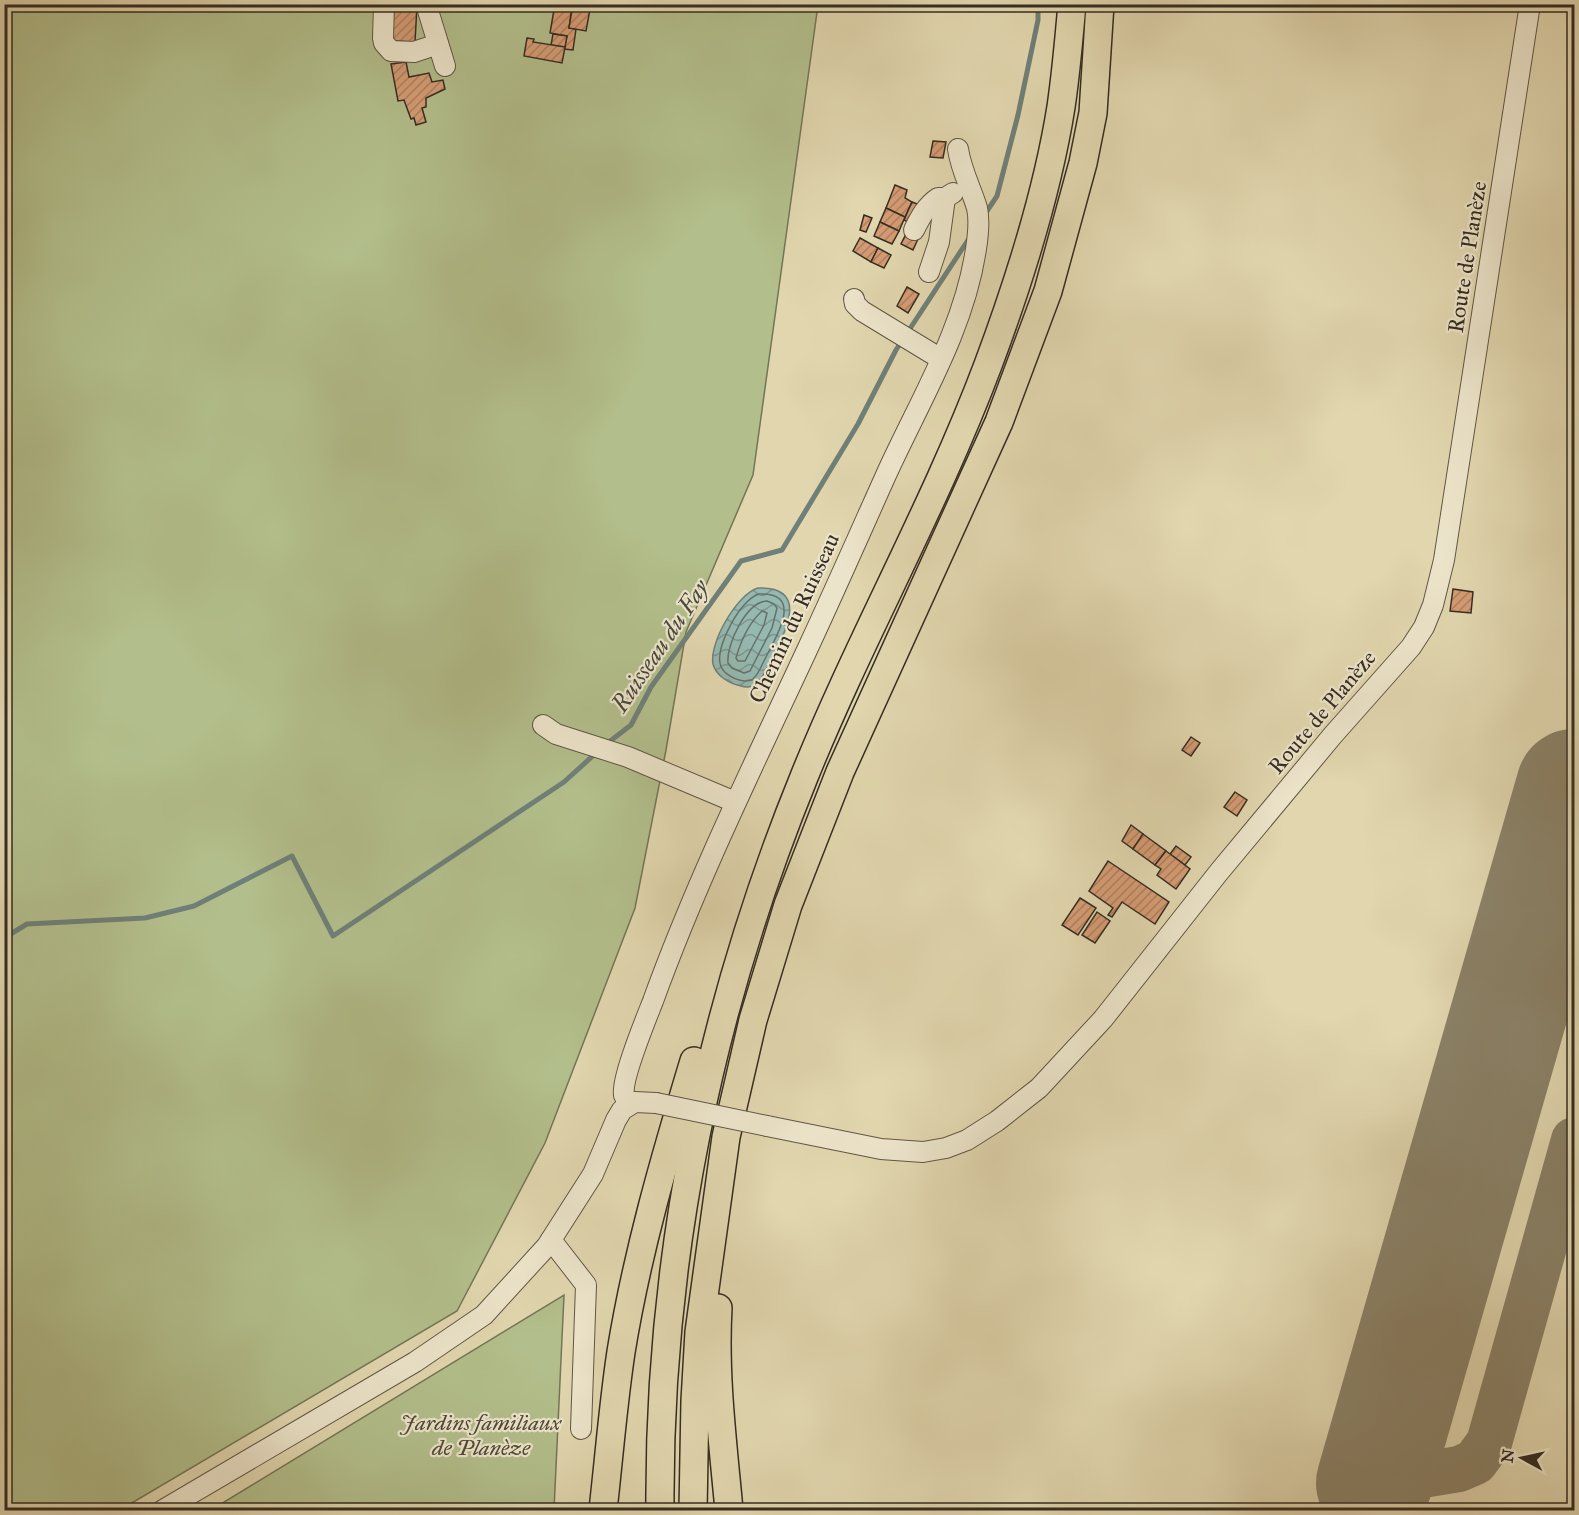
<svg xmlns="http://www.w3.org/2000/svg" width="1579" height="1515" viewBox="0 0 1579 1515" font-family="'IM FELL Great Primer',serif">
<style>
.green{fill:#b2be8b;stroke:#747657;stroke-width:1.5}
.water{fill:url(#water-waves);stroke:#6f8078;stroke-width:1.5}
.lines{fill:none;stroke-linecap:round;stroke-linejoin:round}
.shore{stroke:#65726a;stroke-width:1.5}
.stream{stroke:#6f8078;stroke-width:5}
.taxiway{stroke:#8b8268;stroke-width:46}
.runway{stroke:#8b8268;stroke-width:116}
.building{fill:url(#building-hatch);stroke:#352d23;stroke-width:1.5}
.minor-casing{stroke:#605746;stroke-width:22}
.highway-casing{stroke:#352d23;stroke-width:30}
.minor{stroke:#ece4ca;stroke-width:20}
.highway{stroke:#e1d6ae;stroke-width:27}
.minor-bridge-casing{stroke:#605746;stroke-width:22;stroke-linecap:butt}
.minor-bridge{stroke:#ece4ca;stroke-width:20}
.labels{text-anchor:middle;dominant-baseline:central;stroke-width:4.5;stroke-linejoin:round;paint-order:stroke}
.street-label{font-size:22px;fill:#352d23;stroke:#ece4ca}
.park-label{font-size:22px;font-style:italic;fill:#4e4a38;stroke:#ece4ca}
.water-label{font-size:24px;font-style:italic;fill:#48493f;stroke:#ece4ca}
</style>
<defs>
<pattern id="water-waves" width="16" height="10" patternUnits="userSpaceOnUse" patternTransform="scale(1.5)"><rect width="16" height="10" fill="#95b8b0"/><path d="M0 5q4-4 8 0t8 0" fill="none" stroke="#7a968f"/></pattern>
<pattern id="building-hatch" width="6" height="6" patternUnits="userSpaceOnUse" patternTransform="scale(1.5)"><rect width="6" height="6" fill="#d59c74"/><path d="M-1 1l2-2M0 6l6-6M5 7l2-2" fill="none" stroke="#ae805f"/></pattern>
</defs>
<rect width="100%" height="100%" fill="#e1d6ae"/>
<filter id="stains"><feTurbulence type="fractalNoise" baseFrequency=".00333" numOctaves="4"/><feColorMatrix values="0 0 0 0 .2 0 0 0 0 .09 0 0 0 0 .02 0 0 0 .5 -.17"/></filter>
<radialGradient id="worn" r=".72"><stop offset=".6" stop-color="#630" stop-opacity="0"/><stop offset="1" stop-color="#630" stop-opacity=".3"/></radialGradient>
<g class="green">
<polygon points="5,5 818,5 753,475 686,632 666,750 635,908 545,1143 457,1311 120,1510 5,1510"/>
<polygon points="564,1295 554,1510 211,1510"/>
</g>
<path class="water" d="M758 588C807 586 788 628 774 654 769 663 765 675 758 682 753 687 747 688 741 686 730 684 716 676 713 664 709 643 737 594 758 588Z"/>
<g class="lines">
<g class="shore">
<path d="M759 594C803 592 778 634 767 655 763 662 759 674 753 679 751 681 747 681 744 681 735 680 721 673 720 663 716 645 741 599 759 594Z"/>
<path d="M767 601 774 604 777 608 772 628 750 671 744 673 732 668 728 663C726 645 746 602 767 601Z"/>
<path d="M762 611 767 613 764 625 745 661H738L736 658C741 640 749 623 762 611Z"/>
</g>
<g class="stream">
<polyline points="985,214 997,196 1018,115 1038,20 1038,4"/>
<polyline points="605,745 631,725 651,687 741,561 782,550 858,424 896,350 970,237"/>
<polyline points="4,938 27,924 145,918 194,906 292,856 333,936 564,782 596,753"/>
</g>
<polyline class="taxiway" points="1374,1483 1459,1469 1475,1462 1489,1443 1574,1140"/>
<polyline class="runway" points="1374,1483 1574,787"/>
</g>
<g class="building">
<polygon points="394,4 417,6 415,42 392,41"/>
<polygon points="555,4 572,6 569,28 576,29 573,50 564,49 567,36 550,33"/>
<polygon points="573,4 591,4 586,31 569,28"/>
<polygon points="553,34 567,36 565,47 551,45"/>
<polygon points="527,38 534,39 533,42 565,47 562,63 524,56"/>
<polygon points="406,62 409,77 429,73 432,82 443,80 445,89 426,98 426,107 422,108 426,122 416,125 414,118 411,119 404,100 398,101 391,64"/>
<polygon points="933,141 946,142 943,158 930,157"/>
<polygon points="895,185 907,190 905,198 912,202 905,217 886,208"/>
<polygon points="912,202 922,206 913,224 904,220"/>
<polygon points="886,208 905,217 899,231 880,222"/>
<polygon points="864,215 872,218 866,232 860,230"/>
<polygon points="880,222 899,231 892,244 874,236"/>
<polygon points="906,234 918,239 913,250 901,244"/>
<polygon points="860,238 878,248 871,262 853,251"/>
<polygon points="878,248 891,255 884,268 871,262"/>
<polygon points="907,287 919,294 908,313 897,306"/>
<polygon points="1453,589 1473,592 1471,613 1450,611"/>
<polygon points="1191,737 1200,743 1191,756 1182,750"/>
<polygon points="1235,792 1247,800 1237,816 1224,807"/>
<polygon points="1131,825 1143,834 1133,849 1122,841"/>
<polygon points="1143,834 1166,851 1155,865 1133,849"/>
<polygon points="1176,846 1191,857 1185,865 1170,854"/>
<polygon points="1166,851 1190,869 1176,889 1157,875 1161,869 1155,865"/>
<polygon points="1108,861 1169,902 1155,924 1122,902 1112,917 1108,915 1113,908 1089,891"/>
<polygon points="1080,898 1096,908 1078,935 1062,925"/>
<polygon points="1097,912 1110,921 1095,943 1082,935"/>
</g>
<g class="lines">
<g class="minor-casing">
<g id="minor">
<polyline points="384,4 383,38 384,43 391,51 414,52 438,44"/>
<polyline points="426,4 445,66"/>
<path d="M914 230C920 218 926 206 938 198H945L953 193"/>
<polyline points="929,272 939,242 945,198"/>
<polyline points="854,299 855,304 862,311 941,359"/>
<polyline points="543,725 556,734 628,757 735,802"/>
<path d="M629 1104C628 1101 625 1098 624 1095 621 1079 646 1019 653 1001 697 880 753 766 807 650 834 592 860 533 886 475 919 402 964 330 976 249 978 236 980 221 977 208 971 188 961 170 958 149"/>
<polyline points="767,1126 881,1149 923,1152 946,1148 967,1140 997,1121 1039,1088 1103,1019 1219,872 1333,735 1411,647 1424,627 1433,605 1444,560 1530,4"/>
<polyline points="551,1240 586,1285 581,1429"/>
<polyline points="163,1510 415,1362 484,1315 547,1246 593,1174 616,1120 622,1110 635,1102 656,1103"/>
</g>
</g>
<g class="highway-casing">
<g id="highway">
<path d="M718 1308C714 1375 723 1444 729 1510"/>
<path d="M603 1510C609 1458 613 1405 621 1352 637 1253 665 1157 694 1061"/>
<path d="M660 1510C658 1259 709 1010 804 777 860 638 935 506 988 365 1019 282 1047 195 1061 107 1066 73 1069 39 1072 4"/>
<polyline points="693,1510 695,1401 699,1332 726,1137 753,1020 788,905 840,772 999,422 1048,291 1083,163 1093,113 1100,4"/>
</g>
</g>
<use href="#minor" class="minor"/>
<use href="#highway" class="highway"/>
<g class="minor-bridge-casing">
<polyline id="minor-bridge" points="656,1103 767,1126"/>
</g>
<use href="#minor-bridge" class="minor-bridge"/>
</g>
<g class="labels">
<g class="street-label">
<text transform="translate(1467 257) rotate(-81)">Route de Planèze</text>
<text transform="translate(794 618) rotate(-65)">Chemin du Ruisseau</text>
<text transform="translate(1322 712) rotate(-50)">Route de Planèze</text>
</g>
<g class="park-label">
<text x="481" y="1422">Jardins familiaux<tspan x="481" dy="25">de Planèze</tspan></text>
</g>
<g class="water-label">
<text transform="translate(660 646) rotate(-56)">Ruisseau du Fay</text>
</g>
</g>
<rect width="1579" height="1515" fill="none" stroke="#e1d6ae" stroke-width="24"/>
<rect x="6" y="6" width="1567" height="1503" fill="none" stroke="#352d23" stroke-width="3"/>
<rect x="12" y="12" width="1555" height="1491" fill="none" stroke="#352d23" stroke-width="1.5"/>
<g transform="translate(1522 1458) rotate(278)" stroke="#ece4ca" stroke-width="4.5" paint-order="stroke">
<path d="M0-4.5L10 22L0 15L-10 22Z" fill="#352d23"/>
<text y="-9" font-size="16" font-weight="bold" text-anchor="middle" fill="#352d23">N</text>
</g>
<rect width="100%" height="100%" filter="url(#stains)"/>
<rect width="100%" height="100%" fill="url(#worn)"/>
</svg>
